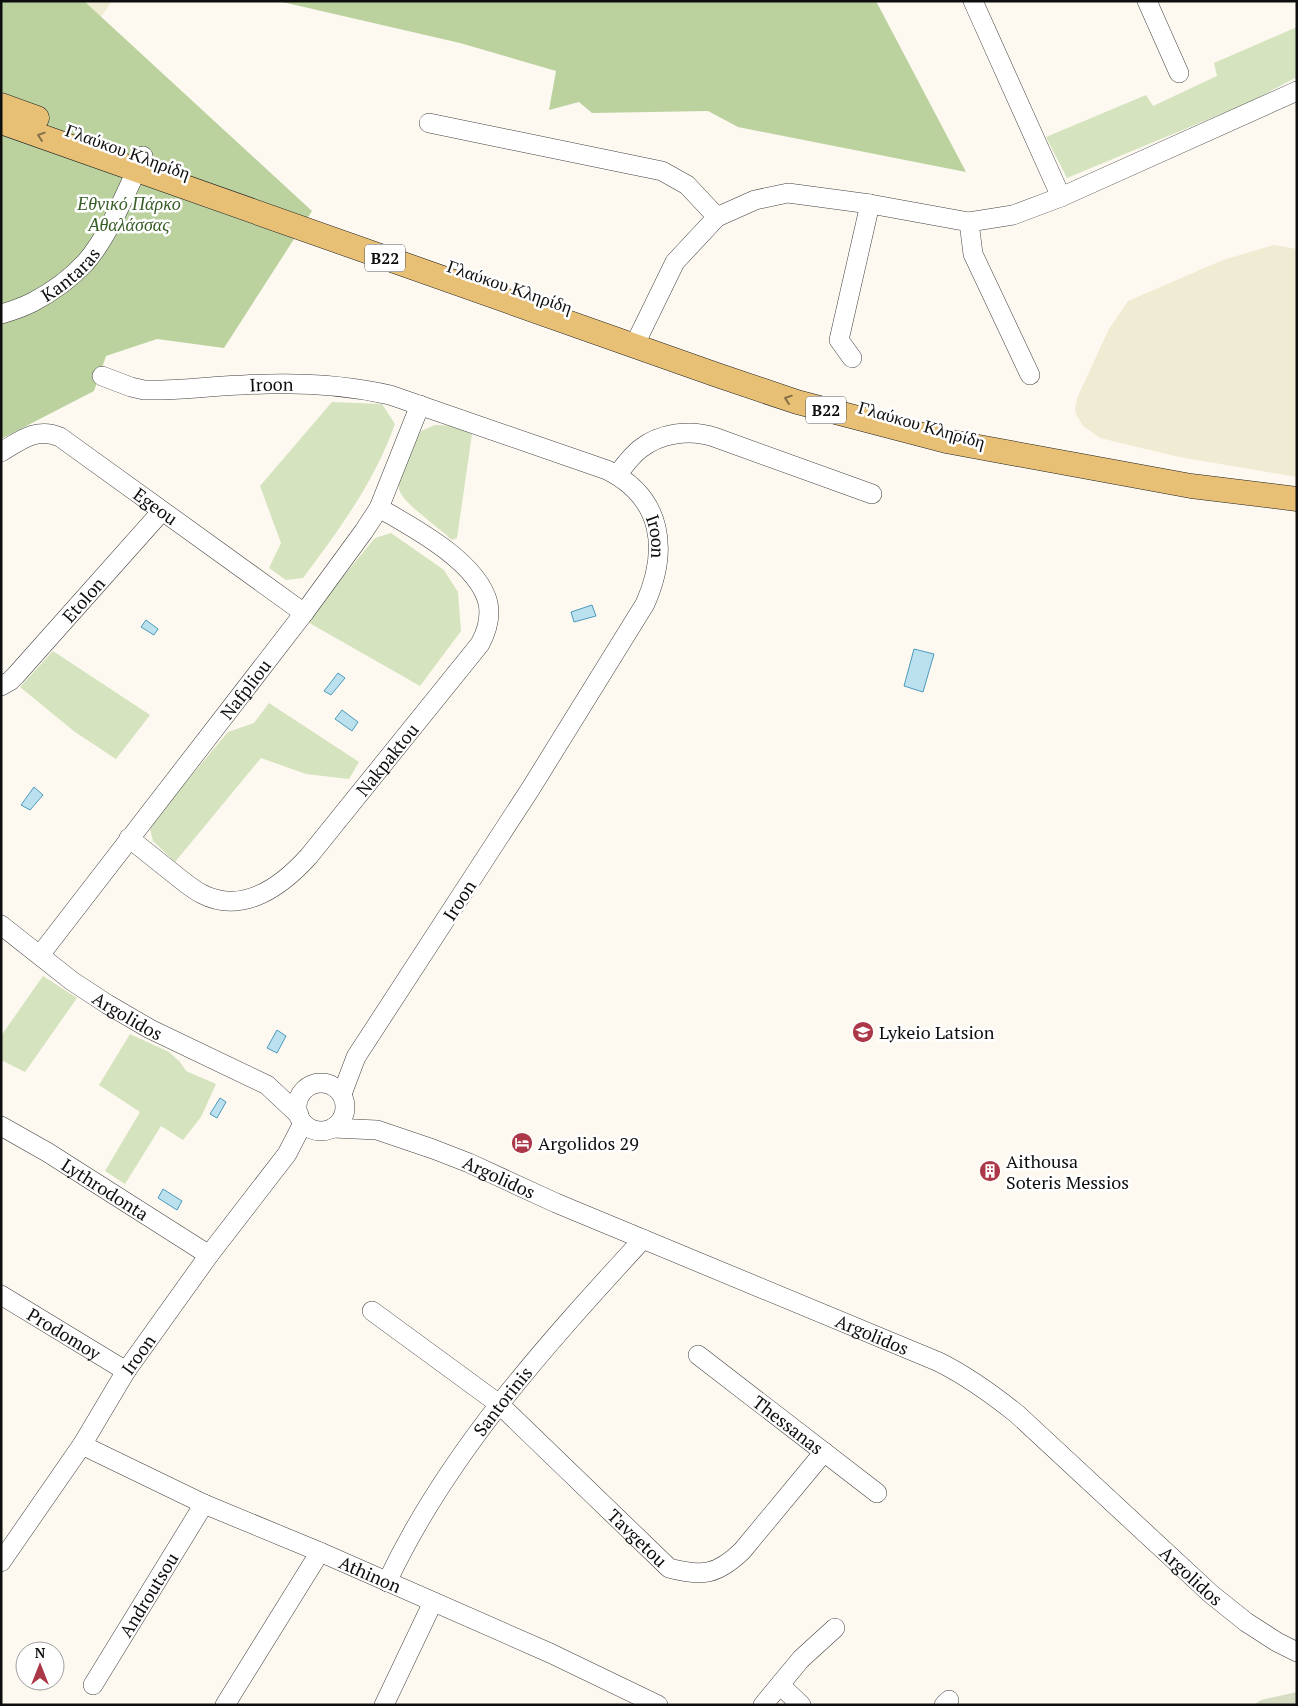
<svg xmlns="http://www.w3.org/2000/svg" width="1298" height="1706" viewBox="0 0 1298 1706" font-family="'PT Serif',serif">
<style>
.farmland{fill:#f0ebd3}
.green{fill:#d5e3be}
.forest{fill:#bbd29f}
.cemetery{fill:#d7ddc3}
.water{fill:#bbe0ee;stroke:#4b9abc}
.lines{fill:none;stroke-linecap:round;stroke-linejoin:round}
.minor-casing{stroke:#414141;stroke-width:20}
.major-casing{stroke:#1f1f1f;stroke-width:25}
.minor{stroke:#fff;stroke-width:19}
.major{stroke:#e7c076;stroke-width:24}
.oneway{stroke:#857047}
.labels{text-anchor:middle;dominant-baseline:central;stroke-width:5;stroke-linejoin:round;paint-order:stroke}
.shield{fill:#fff;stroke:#565656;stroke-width:1}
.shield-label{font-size:16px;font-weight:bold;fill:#0e0e0e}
.street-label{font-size:18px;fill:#0e0e0e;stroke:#fff}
.park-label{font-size:18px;font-style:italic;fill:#375d26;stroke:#fff}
.poi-label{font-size:18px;fill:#0e0e0e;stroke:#fff;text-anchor:start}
</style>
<rect width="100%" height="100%" fill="#fdf9f0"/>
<g class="farmland">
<polygon points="84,1 112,1 101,17"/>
<polygon points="1274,245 1297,249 1297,477 1179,457 1100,438 1083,426 1076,414 1075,408 1078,396 1109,329 1128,301 1223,260"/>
</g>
<g class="green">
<polygon points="1297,27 1297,77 1250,102 1067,178 1046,137 1146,95 1153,106 1217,76 1214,63"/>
<path d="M332 402 382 404 395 424C375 481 339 530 303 578L286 580 269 568 281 543 260 486Z"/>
<path d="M435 425 455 426 472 434 457 538 452 540C441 529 401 502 399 489 397 475 415 445 421 431Z"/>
<polygon points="391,533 444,570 458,592 461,631 420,686 306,621 375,538"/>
<polygon points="53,651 150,715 116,759 75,732 20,687"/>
<polygon points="269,703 359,762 349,779 306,774 261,758 175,862 153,841 150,829 161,812 228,732 254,723"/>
<polygon points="43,976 77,998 25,1072 1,1060 1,1036"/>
<polygon points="130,1034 169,1052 180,1062 186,1071 216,1084 201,1117 183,1140 161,1126 125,1184 105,1171 140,1112 99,1085"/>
</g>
<g class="forest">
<polygon points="1,1 84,1 312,211 224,348 157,339 106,356 94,391 1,439"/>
<polygon points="278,1 876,1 966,172 738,127 708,111 592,113 579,102 549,110 556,71 460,43"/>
</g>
<polygon class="cemetery" points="1297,1692 1297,1705 1254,1705 1261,1700"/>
<g class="water">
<polygon points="592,605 596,616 574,622 571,612"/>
<polygon points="146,620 158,629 154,635 141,627"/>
<polygon points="914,649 934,654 923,692 904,686"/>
<polygon points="338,673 345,678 331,695 324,691"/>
<polygon points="342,710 358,722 352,731 335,719"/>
<polygon points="34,787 43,795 30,810 21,805"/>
<polygon points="277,1030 286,1036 277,1053 267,1048"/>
<polygon points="220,1098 226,1102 217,1118 210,1114"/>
<polygon points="163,1189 182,1201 177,1210 158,1198"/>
</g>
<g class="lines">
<g class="minor-casing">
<g id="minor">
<polyline points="973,1 1061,197"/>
<polyline points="1147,1 1179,73"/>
<polyline points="429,123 662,171 687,185 717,217"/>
<polyline points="969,222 973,254 1030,375"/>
<path id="s1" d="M1 314C12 311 23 307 33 302 52 292 70 279 85 263 109 236 127 190 143 156"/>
<polyline points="634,346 675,262 717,217 755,200 788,193 870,204 969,222 1013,215 1061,197 1297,91"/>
<polyline points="852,358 839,340 870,204"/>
<path id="s2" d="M102 376 131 387 144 390C177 391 210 386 243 385 292 382 342 384 390 395L607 470C663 498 669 550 645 604L531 788 356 1057 342 1094"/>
<path id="s3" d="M1 452C21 440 37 427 60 437L304 613"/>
<path d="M617 475C624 466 631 456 640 449 660 433 690 429 714 437L872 494"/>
<path id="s4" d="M1 686 10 681 16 675 162 511"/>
<path id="s5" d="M129 838C144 850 159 862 174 874 183 881 192 889 202 894 243 915 282 886 309 856L480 644C487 631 491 618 488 603 478 562 414 528 379 508"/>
<path id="s6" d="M1 925 72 981 107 1004 150 1029 267 1085 299 1115"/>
<path id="s7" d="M40 955 304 613 364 531 379 508 420 405"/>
<circle cx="321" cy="1107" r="24"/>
<path id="s8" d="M1 1126 47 1152 209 1255"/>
<path id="s9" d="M333 1128 377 1130 433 1149 469 1163 556 1203 939 1362C967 1376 992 1394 1017 1414L1211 1594 1246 1622 1277 1642 1297 1652"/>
<path id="s10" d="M1 1295 126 1371"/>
<path id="s11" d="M372 1311 499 1404 669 1568C702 1577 717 1575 742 1551L824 1452"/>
<path id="s12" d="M698 1355 877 1493"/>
<path id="s13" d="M82 1445 204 1504 320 1552 550 1653 658 1705"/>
<path id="s14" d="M1 1562 82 1445 126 1371 209 1255 287 1154 303 1123"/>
<path id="s15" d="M387 1582C448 1452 547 1344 643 1239"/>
<path id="s16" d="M93 1685 204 1504"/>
<polyline points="780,1685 801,1705"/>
<polyline points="225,1705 320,1552"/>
<polyline points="384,1705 433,1602"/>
<polyline points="763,1705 801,1659 835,1628"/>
<polyline points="944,1705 949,1700"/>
</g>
</g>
<g class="major-casing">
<g id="major">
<polyline points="1,105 37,118"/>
<polyline points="1,122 717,375 797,402 946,441 1191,486 1297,499"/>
</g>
</g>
<use href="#minor" class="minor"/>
<use href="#major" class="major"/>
</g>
<defs><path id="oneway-chevron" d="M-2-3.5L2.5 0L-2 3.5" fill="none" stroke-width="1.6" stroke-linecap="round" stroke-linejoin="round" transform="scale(1.25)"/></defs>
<g class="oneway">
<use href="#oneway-chevron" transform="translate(41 136) rotate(-161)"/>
<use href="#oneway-chevron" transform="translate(788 399) rotate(-161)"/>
</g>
<defs>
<g id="school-disc" transform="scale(1.125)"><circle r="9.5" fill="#ac3748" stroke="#fff"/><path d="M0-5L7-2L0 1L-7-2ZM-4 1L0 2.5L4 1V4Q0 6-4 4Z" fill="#fff"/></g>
<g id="hotel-disc" transform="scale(1.125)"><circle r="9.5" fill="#ac3748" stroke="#fff"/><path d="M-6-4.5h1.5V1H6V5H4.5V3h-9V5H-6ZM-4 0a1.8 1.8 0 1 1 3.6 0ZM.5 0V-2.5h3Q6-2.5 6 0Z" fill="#fff"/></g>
<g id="building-disc" transform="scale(1.125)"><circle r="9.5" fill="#ac3748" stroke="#fff"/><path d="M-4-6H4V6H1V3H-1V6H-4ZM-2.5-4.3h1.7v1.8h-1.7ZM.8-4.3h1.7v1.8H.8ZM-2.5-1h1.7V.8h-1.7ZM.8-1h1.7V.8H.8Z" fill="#fff"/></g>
</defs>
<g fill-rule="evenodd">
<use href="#school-disc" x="863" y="1032"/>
<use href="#hotel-disc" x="522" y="1143"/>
<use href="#building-disc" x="990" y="1171"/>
</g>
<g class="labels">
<g class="shield">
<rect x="365" y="244.5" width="40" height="27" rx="4"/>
<rect x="806" y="396.5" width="40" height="27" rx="4"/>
</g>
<g class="shield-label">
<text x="385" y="258">B22</text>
<text x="826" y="410">B22</text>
</g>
<g class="street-label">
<text transform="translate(128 151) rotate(20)">Γλαύκου Κληρίδη</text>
<text stroke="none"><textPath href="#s1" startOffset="81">Kantaras</textPath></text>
<text transform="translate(510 286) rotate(19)">Γλαύκου Κληρίδη</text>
<text stroke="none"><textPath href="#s2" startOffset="172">Iroon</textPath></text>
<text transform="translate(922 424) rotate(16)">Γλαύκου Κληρίδη</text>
<text stroke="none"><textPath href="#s3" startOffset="182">Egeou</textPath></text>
<text stroke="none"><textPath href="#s2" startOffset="608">Iroon</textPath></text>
<text stroke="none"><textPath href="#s4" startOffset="120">Etolon</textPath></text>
<text stroke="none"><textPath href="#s7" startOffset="336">Nafpliou</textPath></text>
<text stroke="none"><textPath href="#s5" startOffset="339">Nakpaktou</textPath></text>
<text transform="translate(459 900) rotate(-57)">Iroon</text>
<text stroke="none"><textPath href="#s6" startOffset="156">Argolidos</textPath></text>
<text stroke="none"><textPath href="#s9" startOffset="175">Argolidos</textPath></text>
<text stroke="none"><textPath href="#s8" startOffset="122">Lythrodonta</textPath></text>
<text stroke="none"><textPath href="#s10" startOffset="74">Prodomoy</textPath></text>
<text stroke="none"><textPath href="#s9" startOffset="580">Argolidos</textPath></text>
<text stroke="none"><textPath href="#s14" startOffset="249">Iroon</textPath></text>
<text stroke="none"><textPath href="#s15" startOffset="215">Santorinis</textPath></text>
<text stroke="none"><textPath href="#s12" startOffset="114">Thessanas</textPath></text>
<text stroke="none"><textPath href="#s11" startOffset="350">Tavgetou</textPath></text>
<text stroke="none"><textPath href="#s13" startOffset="316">Athinon</textPath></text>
<text stroke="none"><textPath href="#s9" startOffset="984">Argolidos</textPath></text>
<text stroke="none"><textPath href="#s16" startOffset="106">Androutsou</textPath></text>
</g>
<g class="park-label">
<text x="129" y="203">Εθνικό Πάρκο<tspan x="129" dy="21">Αθαλάσσας</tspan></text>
</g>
<g class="poi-label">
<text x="879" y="1032">Lykeio Latsion</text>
<text x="538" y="1143">Argolidos 29</text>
<text x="1006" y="1161">Aithousa<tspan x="1006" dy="21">Soteris Messios</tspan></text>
</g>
</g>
<rect width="1298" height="1706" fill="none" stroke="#0e0e0e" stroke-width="5"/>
<g transform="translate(40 1666)"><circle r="24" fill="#ffffff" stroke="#9f9f9f"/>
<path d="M0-4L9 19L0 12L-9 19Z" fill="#ac3748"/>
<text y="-8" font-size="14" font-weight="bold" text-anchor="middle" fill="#0e0e0e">N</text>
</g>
</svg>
